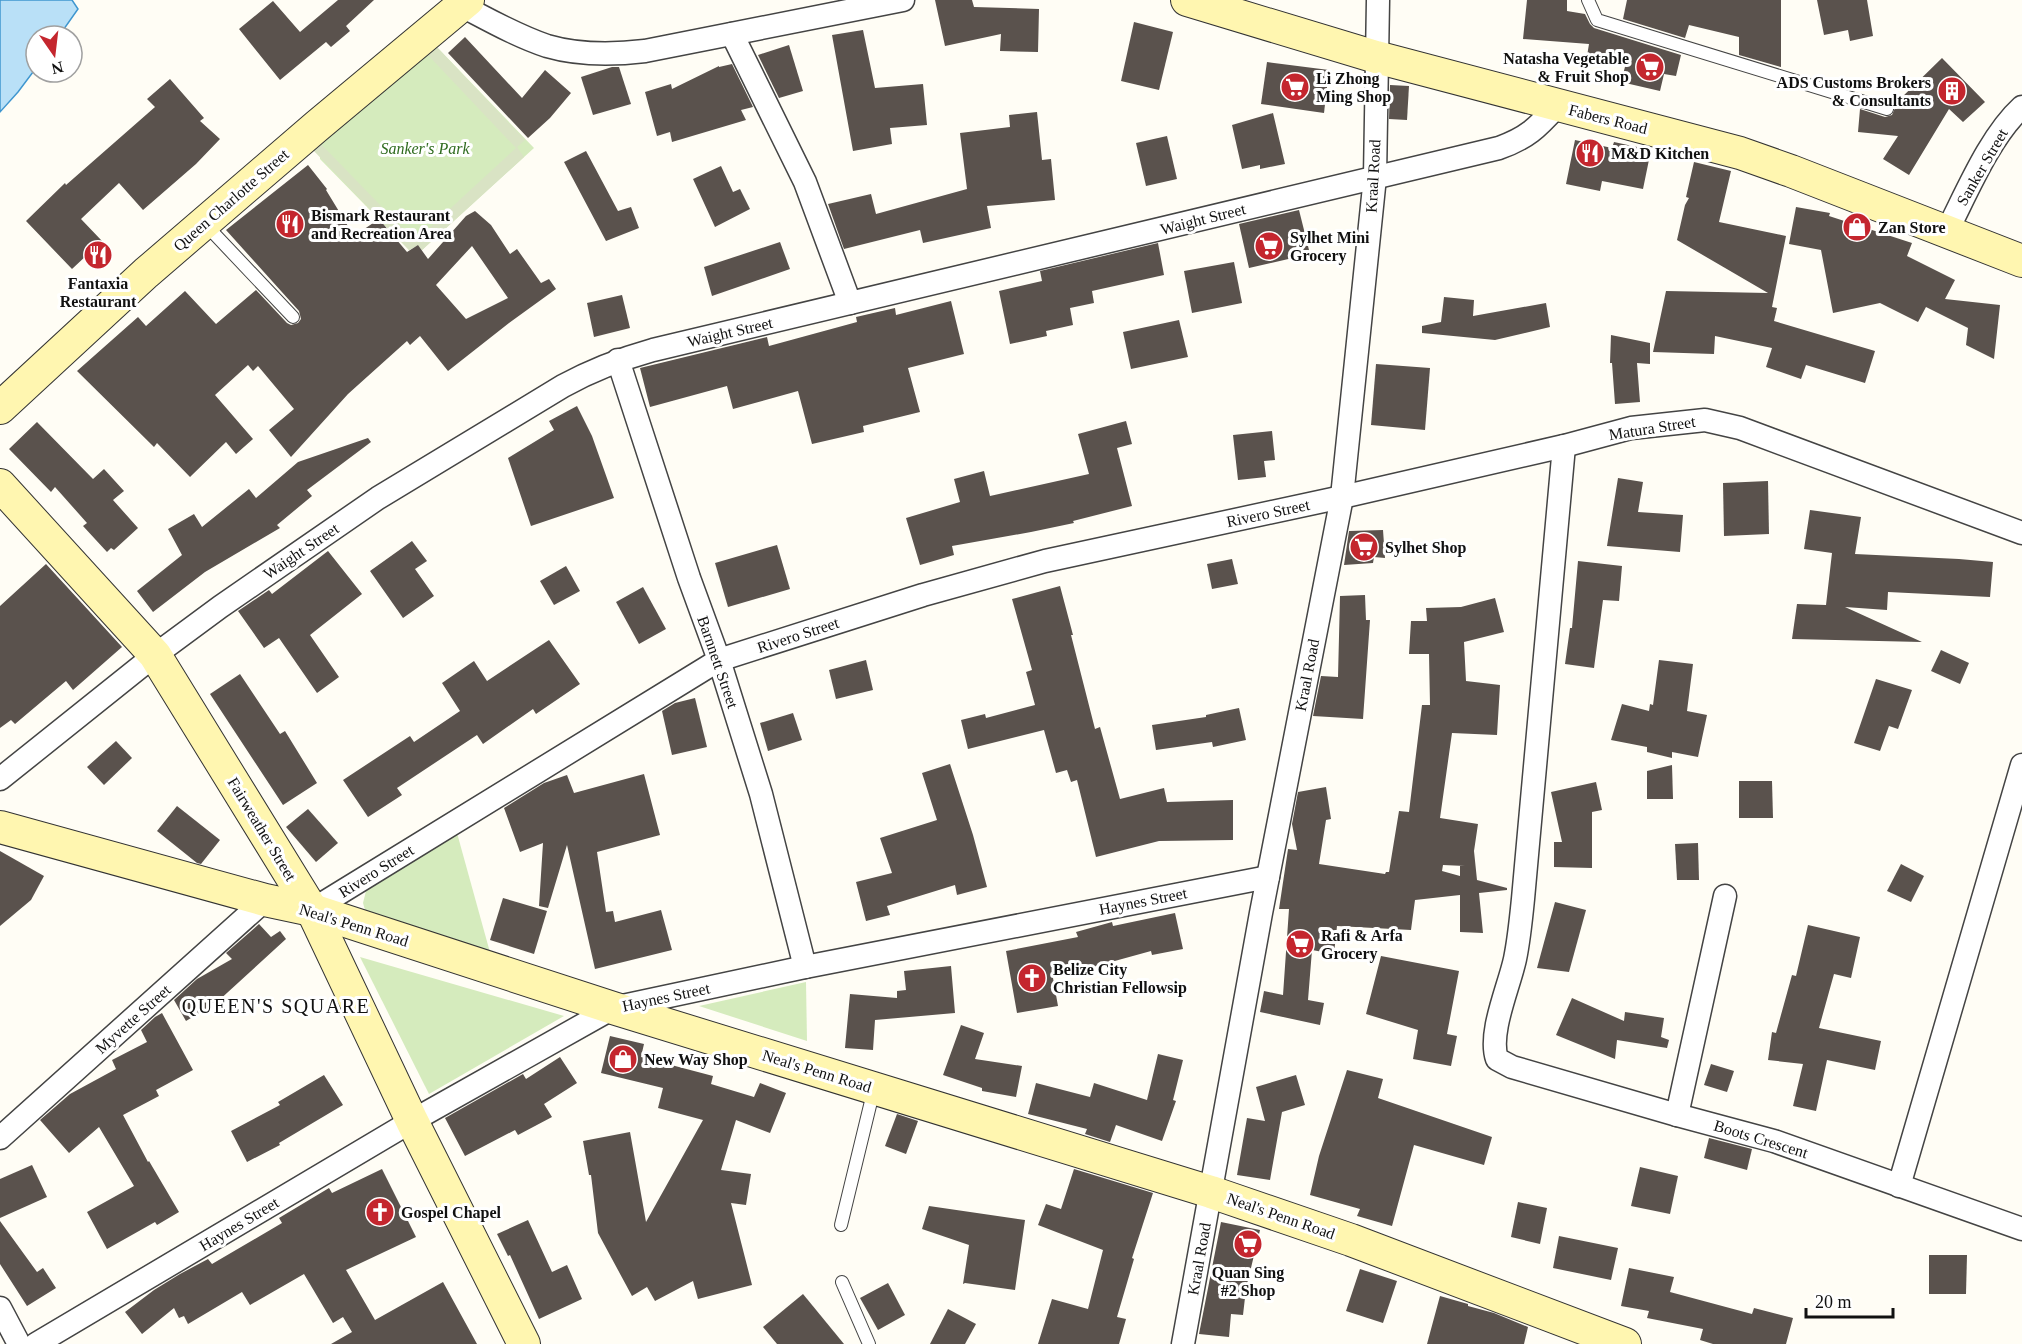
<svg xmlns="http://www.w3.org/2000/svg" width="2022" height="1344" viewBox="0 0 2022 1344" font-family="Georgia,serif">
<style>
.green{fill:#d5ebbd}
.cemetery{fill:#d9e3c4}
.water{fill:#b9e0f7;stroke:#3f96cf;stroke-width:1.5}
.building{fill:#5a524d;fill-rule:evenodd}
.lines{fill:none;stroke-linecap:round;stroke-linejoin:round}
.lane-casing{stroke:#444;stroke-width:14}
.street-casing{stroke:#444;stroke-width:25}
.secondary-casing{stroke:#333;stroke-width:34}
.lane{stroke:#fff;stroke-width:12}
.street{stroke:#fff;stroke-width:22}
.secondary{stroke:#fff6b0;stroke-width:32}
.labels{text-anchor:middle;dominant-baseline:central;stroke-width:6;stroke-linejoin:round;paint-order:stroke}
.poi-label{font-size:16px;font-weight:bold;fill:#111;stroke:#fff;text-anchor:start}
.street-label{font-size:16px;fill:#111;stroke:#fff}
.park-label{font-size:16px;font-style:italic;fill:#2f6b1f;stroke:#fff}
.quarter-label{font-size:20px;letter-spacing:1.5px;fill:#111;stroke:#fff}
</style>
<rect width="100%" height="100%" fill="#fffdf5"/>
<g class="green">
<polygon points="434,44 534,148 422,250 418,245 409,250 320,159 320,143"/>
<polygon points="457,833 491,956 367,917 363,903 366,891"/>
<polygon points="360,957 564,1016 429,1094"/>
<polygon points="806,982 807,1041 699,1006"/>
</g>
<polygon class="cemetery" points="434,44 525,140 517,147 524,157 422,250 418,245 409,250 312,149 320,143 415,241 516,148 426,53"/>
<polygon class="water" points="0,0 72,0 78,9 59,36 36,36 36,68 18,92 0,112"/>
<g class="building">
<polygon points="338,0 374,0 346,26 350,31 331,47 326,42 280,80 239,29 273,1 300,32"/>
<polygon points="935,0 972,0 974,7 1039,9 1038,52 1000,51 1001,34 945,46"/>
<polygon points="1527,0 1567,0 1567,11 1585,14 1590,24 1594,28 1681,55 1676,76 1664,74 1660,91 1621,82 1626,63 1587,56 1589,44 1523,39"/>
<polygon points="1627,0 1781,0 1781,67 1739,55 1739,37 1689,25 1685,38 1623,19"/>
<polygon points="1817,0 1867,0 1873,36 1850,41 1848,30 1824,35"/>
<polygon points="1134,22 1173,32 1159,90 1121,81"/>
<polygon points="863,30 875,88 923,84 927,125 890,128 892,144 853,151 832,35"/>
<polygon points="465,37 522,98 545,70 571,93 550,118 528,138 448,53"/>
<polygon points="789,45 803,91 779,98 758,55"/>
<polygon points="1942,58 1985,102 1963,122 1949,109 1909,175 1883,159 1898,136 1858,132 1860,109 1885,117 1892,115 1895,108 1890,102 1897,102"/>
<polygon points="1267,62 1329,70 1324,113 1261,104"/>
<polygon points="732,64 753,107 741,110 746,120 672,142 670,132 657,136 645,92 671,84 672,89 719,66 719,67"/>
<polygon points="612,67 619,67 631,104 593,115 581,77"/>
<polygon points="170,79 204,118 200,121 220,139 196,164 143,210 119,183 81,219 102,241 72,269 26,221 65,183 66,185 155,107 147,99"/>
<polygon points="1390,85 1409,86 1407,120 1389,119"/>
<polygon points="1037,112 1042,160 1051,159 1055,200 987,206 991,228 923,243 920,230 844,249 828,204 871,194 876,214 967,189 960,133 1010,127 1009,115"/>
<polygon points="1273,113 1285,164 1260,169 1260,165 1242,169 1232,125"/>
<polygon points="1167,136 1177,179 1146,186 1136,143"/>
<polygon points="1575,140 1612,148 1614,142 1651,150 1643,189 1602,181 1600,191 1566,184"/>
<polygon points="586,151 618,211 631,207 639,228 606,241 564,162"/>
<polygon points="1694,162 1731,171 1719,222 1786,236 1772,307 1777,308 1774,321 1875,351 1865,383 1806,365 1801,379 1766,367 1772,348 1715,336 1714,354 1653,352 1666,291 1768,293 1677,240 1685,205 1689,198 1686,197"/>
<path d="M308 165 327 189 326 190 354 236 379 219 407 252 418 245 428 259 466 216 475 211 491 225 510 254 517 249 541 283 549 279 556 289 509 323 448 371 420 336 410 345 407 341 348 394 291 457 269 430 294 409 258 366 253 371 248 365 215 395 253 439 236 454 226 442 190 477 157 443 154 447 77 371 138 317 146 326 185 291 216 324 256 290 287 323 291 325 298 323 301 319 299 311 226 230ZM472 246 508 298 466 319 436 285Z"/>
<polygon points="721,166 733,192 740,189 750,209 715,227 693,179"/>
<polygon points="1796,207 1830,213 1829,216 1912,243 1907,256 1955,280 1945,299 2000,305 1994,359 1966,345 1968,328 1926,307 1918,322 1880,303 1833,313 1821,250 1789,244"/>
<polygon points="1299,210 1310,254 1249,268 1239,224"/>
<polygon points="780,242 790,269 712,296 704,267"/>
<polygon points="1158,243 1164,275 1092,291 1094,303 1070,308 1073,325 1046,331 1047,336 1010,344 999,291 1042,281 1040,271"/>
<polygon points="1234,262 1242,303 1192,313 1184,271"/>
<polygon points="622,295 630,328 594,337 587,303"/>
<polygon points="1444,297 1474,300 1473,316 1546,303 1550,327 1495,340 1422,333 1422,326 1441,322"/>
<polygon points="951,301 964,354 908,368 920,412 863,426 864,432 812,444 798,391 733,409 727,386 650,407 640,368 767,337 769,346 857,322 856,317 895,308 896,315"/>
<polygon points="1179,320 1188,357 1131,369 1123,332"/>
<polygon points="1611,335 1650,343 1650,364 1637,363 1640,402 1615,404 1612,363 1610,363"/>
<polygon points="1376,364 1430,368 1425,430 1371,425"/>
<polygon points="577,406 592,436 614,498 531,526 508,458 554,430 549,421"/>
<polygon points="1126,421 1132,444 1117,448 1132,506 1073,521 1074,523 1031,532 952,546 954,555 920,565 906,518 960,502 954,479 984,471 990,496 1089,474 1078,434"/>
<polygon points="37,422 93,479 104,469 124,491 113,500 138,528 114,550 111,548 107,552 83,526 87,523 55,487 51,492 9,449"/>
<polygon points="1272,431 1275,460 1264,461 1266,477 1238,480 1233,435"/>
<polygon points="368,438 371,442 307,490 312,496 277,525 280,528 205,572 153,612 137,591 182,555 168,529 194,514 202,527 249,489 256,498 298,462"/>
<polygon points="1618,478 1643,482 1638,512 1683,515 1680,552 1607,546"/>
<polygon points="1768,481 1769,534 1724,536 1723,483"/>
<polygon points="1810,510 1861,517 1855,554 1959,559 1993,562 1990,597 1888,592 1887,610 1845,607 1922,642 1792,639 1797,604 1826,605 1832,553 1804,549"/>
<polygon points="1383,530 1385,558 1374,557 1373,563 1344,565 1349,531"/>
<polygon points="412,541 427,561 415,569 434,596 403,618 370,571"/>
<polygon points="777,545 790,589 728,607 715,563"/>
<polygon points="328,551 362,594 310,635 339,677 317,693 279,638 264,648 238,611 269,590 272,594"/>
<polygon points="1232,559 1238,584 1212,589 1207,564"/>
<polygon points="1578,561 1622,566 1619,601 1603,600 1594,668 1565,664 1570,628 1572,628"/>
<polygon points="46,564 122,647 73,690 66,681 15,724 11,720 0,728 0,606"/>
<polygon points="566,566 580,591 554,605 540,581"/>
<polygon points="1060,586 1073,635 1071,635 1095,729 1100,727 1120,799 1164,788 1167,802 1233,800 1233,840 1159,841 1096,857 1077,780 1071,782 1067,770 1056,773 1044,730 968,749 961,720 985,714 986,718 1035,705 1026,672 1032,670 1012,599"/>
<polygon points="643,587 666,629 639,644 616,602"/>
<polygon points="1365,595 1366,620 1370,620 1363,719 1313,716 1321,676 1338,677 1340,596"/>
<path d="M1495 598 1504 632 1464 642 1466 681 1500 685 1497 735 1452 733 1440 818 1478 824 1474 851 1477 880 1507 888V890L1479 893 1483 933 1460 932V895L1415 900 1411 930 1337 926 1334 954 1312 950 1308 1000 1324 1003 1320 1025 1260 1012 1264 991 1283 995 1289 909H1279L1288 849 1297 850 1292 824 1298 792 1326 787 1331 819 1326 820 1319 864 1385 874 1386 872H1389L1399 811 1409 812 1422 705H1430L1429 654H1409L1411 621H1427L1426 608 1461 607ZM1443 865 1465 866H1460V876L1442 871Z"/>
<polygon points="549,640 580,684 536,714 533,709 483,744 477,735 397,788 402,795 368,817 343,780 410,736 414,742 460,711 442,683 474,661 487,681"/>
<polygon points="1941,650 1969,663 1960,684 1931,671"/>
<polygon points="866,660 873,690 836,699 829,670"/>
<polygon points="1659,660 1693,664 1687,711 1707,715 1698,757 1672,752 1672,758 1647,752 1647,747 1611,740 1622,704 1649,711 1650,704 1653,705"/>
<polygon points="240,674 280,734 285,731 317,783 283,805 210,694"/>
<polygon points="1876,679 1912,690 1898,729 1889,726 1880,751 1854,743"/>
<polygon points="695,698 707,747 672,755 662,711 675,703"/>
<polygon points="1239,708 1246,740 1213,747 1212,742 1156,750 1152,725 1206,717 1206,715"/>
<polygon points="793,713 802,740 768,751 760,723"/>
<polygon points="116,741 132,758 104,785 87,767"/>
<polygon points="950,764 973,835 987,887 957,895 955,885 887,906 890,915 866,921 856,882 892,873 880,838 937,820 922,773"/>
<polygon points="1672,765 1673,799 1647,799 1647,771"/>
<polygon points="644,774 660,835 597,852 606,912 613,911 615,922 661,910 672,950 595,969 567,845 548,908 539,906 543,843 520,852 504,808 544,783 567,775 574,793"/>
<polygon points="1739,781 1772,781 1773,818 1739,818"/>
<polygon points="1596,782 1602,810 1592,812 1592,868 1554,867 1554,842 1562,842 1551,792"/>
<polygon points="177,806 220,840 201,864 197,863 157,831"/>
<polygon points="308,809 338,843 316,862 286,827"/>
<polygon points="1698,843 1699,880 1677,880 1675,844"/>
<polygon points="0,851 44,876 31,900 0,926"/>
<polygon points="1901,864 1924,876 1911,902 1887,891"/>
<polygon points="503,898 547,911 534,954 490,940"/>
<polygon points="1555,902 1586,910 1569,972 1537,968"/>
<polygon points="1175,913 1183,949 1152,955 1151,951 1053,978 1058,1006 1017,1013 1006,951 1078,937 1076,932 1112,922 1113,926"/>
<polygon points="259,924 271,937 280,931 286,939 216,1003 186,1021 174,1000 197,979 232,959 226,953"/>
<polygon points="1808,925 1860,937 1851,978 1834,974 1819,1028 1881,1041 1875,1070 1827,1060 1816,1111 1793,1106 1803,1064 1768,1060 1772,1032 1776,1033 1792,975 1796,976"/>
<polygon points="1381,956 1459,971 1447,1034 1457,1036 1451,1066 1413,1059 1418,1030 1366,1014"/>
<polygon points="951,966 955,1013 875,1020 873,1050 845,1048 850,994 897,998 897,991 906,990 904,971"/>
<polygon points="1572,998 1624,1021 1625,1012 1664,1018 1661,1037 1669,1040 1667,1048 1617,1040 1615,1059 1556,1035"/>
<polygon points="162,1013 193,1070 156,1090 159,1096 123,1115 148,1162 149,1161 179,1212 157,1225 155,1222 107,1249 87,1212 134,1186 99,1127 69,1153 40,1120 70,1094 116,1069 112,1060 147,1042 141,1030 155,1017"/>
<polygon points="961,1025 984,1033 975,1059 1022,1066 1016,1097 982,1091 982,1088 943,1075"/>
<polygon points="610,1036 644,1044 641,1057 713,1076 711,1084 754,1097 760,1083 786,1093 770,1133 736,1120 721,1170 751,1174 746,1205 731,1203 752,1285 698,1299 693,1281 655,1301 647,1287 632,1296 598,1233 591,1175 589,1175 583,1141 630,1132 646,1222 703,1120 658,1108 663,1088 601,1073"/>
<polygon points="1158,1054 1183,1060 1173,1100 1176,1101 1162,1141 1116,1125 1110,1142 1085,1134 1087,1129 1028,1114 1036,1083 1090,1097 1094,1083 1147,1100"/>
<polygon points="560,1057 577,1083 544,1104 552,1117 518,1135 515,1130 465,1156 445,1118 523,1074 526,1079"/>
<polygon points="1711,1064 1734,1071 1727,1092 1704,1085"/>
<polygon points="1347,1070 1383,1079 1378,1098 1492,1137 1484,1165 1414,1145 1392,1226 1357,1216 1360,1209 1310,1195 1319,1156"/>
<polygon points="324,1075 343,1105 279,1143 280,1145 247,1162 231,1131 280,1105 278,1102"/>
<polygon points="1296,1075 1305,1105 1282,1112 1270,1180 1237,1175 1247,1118 1265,1121 1256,1087"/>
<polygon points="897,1114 918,1121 906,1154 885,1146"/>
<polygon points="1709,1138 1752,1149 1747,1170 1704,1158"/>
<polygon points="32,1165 47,1197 0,1218 0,1179"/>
<polygon points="1640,1167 1678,1176 1670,1214 1631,1206"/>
<polygon points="382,1169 416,1237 346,1270 375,1320 443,1282 477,1344 331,1344 352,1332 343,1317 333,1323 304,1274 250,1305 242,1292 188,1324 184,1316 179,1318 174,1308 142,1334 125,1312 154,1290 180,1274 208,1259 212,1264 282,1223 279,1218 329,1188 332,1193"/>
<polygon points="1074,1169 1153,1193 1132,1258 1134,1259 1117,1317 1126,1319 1119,1344 1038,1344 1052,1299 1088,1309 1103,1250 1038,1225 1046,1204 1061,1209"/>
<polygon points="1518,1202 1547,1208 1540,1244 1511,1237"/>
<polygon points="929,1206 1025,1220 1015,1290 965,1283 963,1284 969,1245 922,1229"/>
<polygon points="528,1220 552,1272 567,1265 582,1299 539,1319 510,1255 508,1256 497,1234"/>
<polygon points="0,1221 37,1272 43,1268 56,1288 27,1306 0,1264"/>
<polygon points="1221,1222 1260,1230 1246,1289 1243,1315 1231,1314 1229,1337 1199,1334"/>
<polygon points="1559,1236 1618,1248 1611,1280 1553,1268"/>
<polygon points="1929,1255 1967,1255 1966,1294 1929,1294"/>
<polygon points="1629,1268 1674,1277 1670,1292 1752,1314 1754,1308 1793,1318 1786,1344 1713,1344 1700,1340 1703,1329 1647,1318 1649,1311 1621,1306"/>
<polygon points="1360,1269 1397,1281 1383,1323 1346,1311"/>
<polygon points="888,1283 905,1315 878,1330 860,1298"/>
<polygon points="803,1294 844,1344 777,1344 763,1327"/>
<polygon points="1440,1296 1468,1304 1468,1306 1494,1313 1528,1327 1524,1344 1427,1344"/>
<polygon points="948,1309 976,1324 965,1344 930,1344"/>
</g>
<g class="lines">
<g class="lane-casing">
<g id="lane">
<polyline points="1588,0 1597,20 1887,109"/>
<polyline points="205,224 293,317"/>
<polyline points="841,1225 874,1089"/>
<polyline points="842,1282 869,1344"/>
</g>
</g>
<g class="street-casing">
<g id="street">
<path d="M462 6C489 20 517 36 547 46 578 55 612 55 645 51L903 0"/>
<polyline points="732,34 805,182 850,303"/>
<path d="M1947 231C1967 192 1990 136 2022 107"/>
<polyline points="618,360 689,578 719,660 761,794 805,967"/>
<path d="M1564 446 1523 899C1521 919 1519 940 1515 959 1509 987 1488 1033 1497 1059L1512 1067 1677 1115 1774 1141 2022 1229"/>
<path d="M0 779 155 655 220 607 378 498 563 386C592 370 621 359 653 350L1499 148C1527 138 1537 128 1557 106"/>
<polyline points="312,910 719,660 923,595 1045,561 1342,497 1564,446 1631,428 1705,420 1740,428 2022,533"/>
<polyline points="1677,1115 1725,896"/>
<polyline points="0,1138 265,900"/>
<polyline points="1899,1186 2022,765"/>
<polyline points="0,1308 19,1344"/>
<polyline points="36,1344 412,1121 613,1008 805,967 1268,877"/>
<polyline points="1183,1344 1261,913 1342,497 1375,177 1378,0"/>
</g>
</g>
<g class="secondary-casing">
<g id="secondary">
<polyline points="1187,0 1376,57 1740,153 1791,171 2022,261"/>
<polyline points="0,408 146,273 317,126 468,0"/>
<polyline points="0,485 155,655 312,910 412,1121 524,1344"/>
<polyline points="0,827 265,900 312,910 613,1008 1211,1192 1351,1240 1625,1344"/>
</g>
</g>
<use href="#lane" class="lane"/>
<use href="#street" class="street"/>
<use href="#secondary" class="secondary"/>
</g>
<defs>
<g id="supermarket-disc" transform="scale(1.5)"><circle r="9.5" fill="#c4262e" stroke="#fff"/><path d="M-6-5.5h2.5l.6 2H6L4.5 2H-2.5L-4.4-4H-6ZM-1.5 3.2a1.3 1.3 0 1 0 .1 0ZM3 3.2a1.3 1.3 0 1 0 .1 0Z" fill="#fff"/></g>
<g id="building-disc" transform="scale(1.5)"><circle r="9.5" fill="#c4262e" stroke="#fff"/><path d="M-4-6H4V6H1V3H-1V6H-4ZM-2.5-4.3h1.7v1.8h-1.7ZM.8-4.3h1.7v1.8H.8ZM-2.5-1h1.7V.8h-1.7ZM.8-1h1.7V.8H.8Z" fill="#fff"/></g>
<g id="restaurant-disc" transform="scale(1.5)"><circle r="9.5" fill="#c4262e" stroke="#fff"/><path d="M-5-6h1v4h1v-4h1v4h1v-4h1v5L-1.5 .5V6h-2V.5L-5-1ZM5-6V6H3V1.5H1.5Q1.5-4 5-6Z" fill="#fff"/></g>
<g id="shop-disc" transform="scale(1.5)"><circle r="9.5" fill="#c4262e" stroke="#fff"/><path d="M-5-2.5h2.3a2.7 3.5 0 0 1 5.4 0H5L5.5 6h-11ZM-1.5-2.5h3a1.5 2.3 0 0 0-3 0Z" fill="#fff"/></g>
<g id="church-disc" transform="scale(1.5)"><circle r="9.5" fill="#c4262e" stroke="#fff"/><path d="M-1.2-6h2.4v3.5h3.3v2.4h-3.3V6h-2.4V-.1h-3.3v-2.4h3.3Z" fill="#fff"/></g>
</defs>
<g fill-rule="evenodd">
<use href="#supermarket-disc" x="1650" y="67"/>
<use href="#supermarket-disc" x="1295" y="87"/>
<use href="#building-disc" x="1952" y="91"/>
<use href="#restaurant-disc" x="1590" y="153"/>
<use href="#restaurant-disc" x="290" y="224"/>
<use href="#shop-disc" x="1857" y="227"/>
<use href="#supermarket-disc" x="1269" y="246"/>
<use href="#restaurant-disc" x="98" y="255"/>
<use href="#supermarket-disc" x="1364" y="547"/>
<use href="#supermarket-disc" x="1300" y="944"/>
<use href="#church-disc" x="1032" y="978"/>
<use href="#shop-disc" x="623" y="1059"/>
<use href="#church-disc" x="380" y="1212"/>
<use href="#supermarket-disc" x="1248" y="1244"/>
</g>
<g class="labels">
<g class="poi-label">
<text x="1629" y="58" text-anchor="end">Natasha Vegetable<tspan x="1629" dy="18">&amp; Fruit Shop</tspan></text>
<text x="1316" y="78">Li Zhong<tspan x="1316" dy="18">Ming Shop</tspan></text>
<text x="1931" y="82" text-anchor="end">ADS Customs Brokers<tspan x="1931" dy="18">&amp; Consultants</tspan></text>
<text x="1611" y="153">M&amp;D Kitchen</text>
<text x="311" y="215">Bismark Restaurant<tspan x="311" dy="18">and Recreation Area</tspan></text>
<text x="1878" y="227">Zan Store</text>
<text x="1290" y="237">Sylhet Mini<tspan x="1290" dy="18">Grocery</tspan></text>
<text x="98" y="283" text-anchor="middle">Fantaxia<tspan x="98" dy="18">Restaurant</tspan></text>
<text x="1385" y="547">Sylhet Shop</text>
<text x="1321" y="935">Rafi &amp; Arfa<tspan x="1321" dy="18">Grocery</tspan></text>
<text x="1053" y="969">Belize City<tspan x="1053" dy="18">Christian Fellowsip</tspan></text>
<text x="644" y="1059">New Way Shop</text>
<text x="401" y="1212">Gospel Chapel</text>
<text x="1248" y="1272" text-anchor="middle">Quan Sing<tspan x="1248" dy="18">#2 Shop</tspan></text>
</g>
<g class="street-label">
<text transform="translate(1608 119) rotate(14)">Fabers Road</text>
<text transform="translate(1982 167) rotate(-60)">Sanker Street</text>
<text transform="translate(1373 176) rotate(-87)">Kraal Road</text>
<text transform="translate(231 200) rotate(-41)">Queen Charlotte Street</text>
<text transform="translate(1203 219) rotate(-14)">Waight Street</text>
<text transform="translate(730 332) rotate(-13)">Waight Street</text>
<text transform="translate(1652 428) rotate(-9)">Matura Street</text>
<text transform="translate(1268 513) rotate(-12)">Rivero Street</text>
<text transform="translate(301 551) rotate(-34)">Waight Street</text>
<text transform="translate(798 635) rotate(-18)">Rivero Street</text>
<text transform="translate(718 662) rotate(71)">Barnnett Street</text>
<text transform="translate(1307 675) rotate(-79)">Kraal Road</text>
<text transform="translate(262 829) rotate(59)">Fairweather Street</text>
<text transform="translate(376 871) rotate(-32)">Rivero Street</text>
<text transform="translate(1143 901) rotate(-11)">Haynes Street</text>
<text transform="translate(354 925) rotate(17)">Neal's Penn Road</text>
<text transform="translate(666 997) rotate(-12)">Haynes Street</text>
<text transform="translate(133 1019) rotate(-42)">Myvette Street</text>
<text transform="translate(817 1071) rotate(17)">Neal's Penn Road</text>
<text transform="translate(1761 1139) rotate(17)">Boots Crescent</text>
<text transform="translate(1281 1216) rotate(19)">Neal's Penn Road</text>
<text transform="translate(239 1224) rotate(-31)">Haynes Street</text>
<text transform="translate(1199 1259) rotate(-80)">Kraal Road</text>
</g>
<g class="park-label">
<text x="425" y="148">Sanker's Park</text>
</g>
<g class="quarter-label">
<text x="276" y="1006">QUEEN'S SQUARE</text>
</g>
</g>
<g transform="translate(54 54) rotate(166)"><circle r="28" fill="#ffffff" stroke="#a0a0a0" stroke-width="1.5"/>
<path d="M0-4.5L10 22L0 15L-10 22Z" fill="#c4262e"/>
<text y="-9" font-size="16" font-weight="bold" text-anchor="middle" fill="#111111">N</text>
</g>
<path d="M1806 1308v9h87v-9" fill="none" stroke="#111111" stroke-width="3"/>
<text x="1815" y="1308" font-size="18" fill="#111111" stroke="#ffffff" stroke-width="4.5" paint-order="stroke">20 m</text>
</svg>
